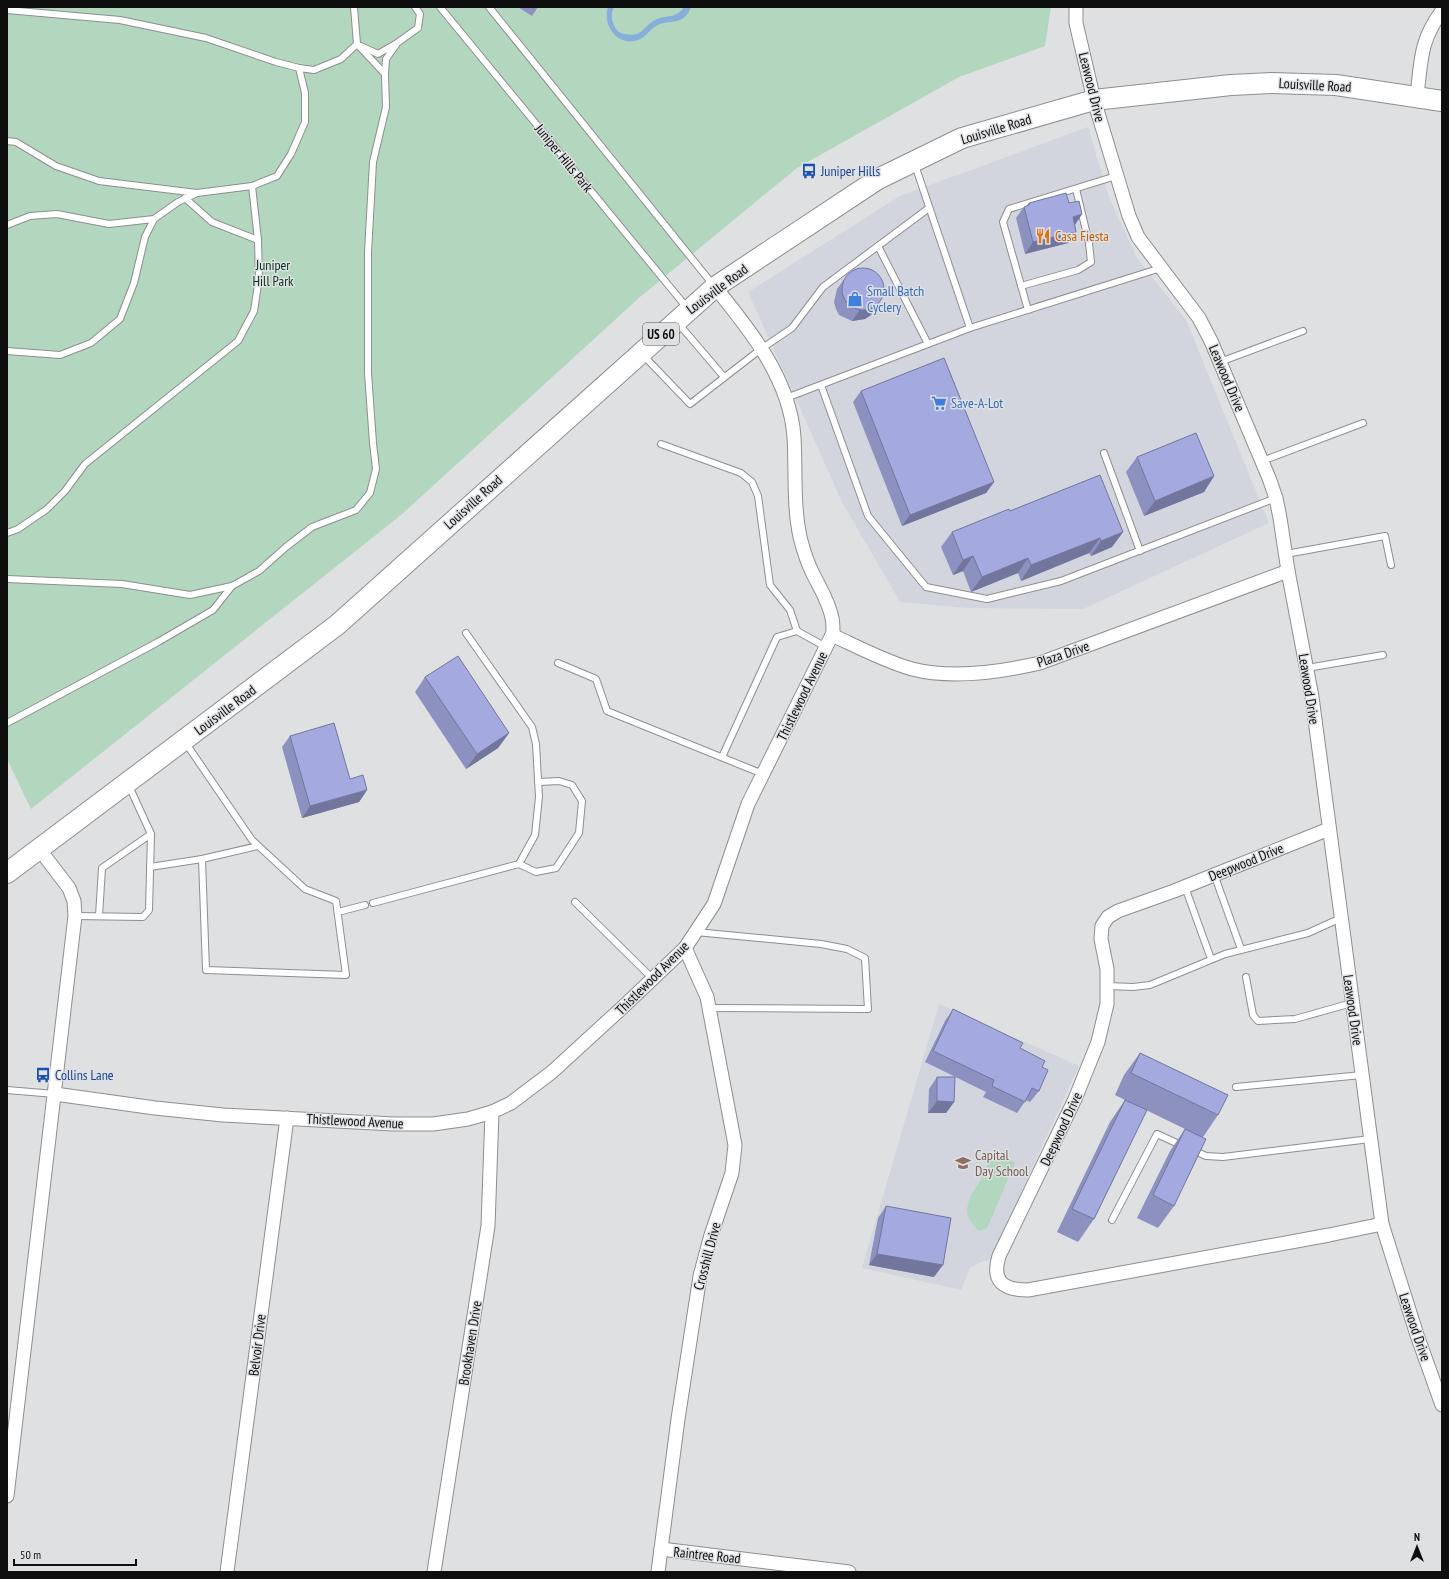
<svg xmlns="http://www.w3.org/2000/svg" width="1449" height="1579" viewBox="0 0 1449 1579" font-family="'PT Sans Narrow',sans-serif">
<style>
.built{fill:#d3d5de}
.green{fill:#b2d6be}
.water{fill:#88aedb}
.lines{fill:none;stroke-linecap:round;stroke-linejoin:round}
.lane-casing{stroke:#8d8e90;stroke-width:8}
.street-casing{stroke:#8d8e90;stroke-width:15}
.primary-casing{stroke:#8d8e90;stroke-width:22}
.lane{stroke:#fff;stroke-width:6}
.street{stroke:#fff;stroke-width:13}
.primary{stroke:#fff;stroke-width:20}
.wall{fill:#8d91c0}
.shaded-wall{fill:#73769c}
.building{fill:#a4a9df;stroke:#73769c}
.labels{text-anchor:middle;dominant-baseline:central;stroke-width:3;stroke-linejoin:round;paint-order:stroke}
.shield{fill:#dfe0e2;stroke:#4d4d4e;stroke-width:1}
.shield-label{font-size:13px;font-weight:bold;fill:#0e0e0f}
.street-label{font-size:14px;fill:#0e0e0f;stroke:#dfe0e2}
.transit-label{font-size:14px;fill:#164399;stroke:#dfe0e2;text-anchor:start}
.food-label{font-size:14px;fill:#c56008;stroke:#dfe0e2;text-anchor:start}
.park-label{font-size:14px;fill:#05331c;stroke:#dfe0e2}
.shop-label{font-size:14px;fill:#366cbe;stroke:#dfe0e2;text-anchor:start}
.education-label{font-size:14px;fill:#785e54;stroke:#dfe0e2;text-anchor:start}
</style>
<rect width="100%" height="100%" fill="#dfe0e2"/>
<g class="built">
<polygon points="1088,127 1109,197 1137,258 1186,320 1269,523 1083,609 967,608 900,602 842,502 748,292 900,196"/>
<polygon points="939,1004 1079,1066 990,1260 983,1261 970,1268 961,1290 862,1268"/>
</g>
<g class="green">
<polygon points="7,7 1051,7 1045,46 959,77 797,168 640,297 401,515 31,809 7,759"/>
<path d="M1000 1153 1015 1163 987 1228 979 1231C975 1227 970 1221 968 1216 964 1202 977 1187 983 1176 988 1167 986 1156 1000 1153Z"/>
</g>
<path class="water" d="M608 7H614C611 13 611 19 614 25 616 30 620 34 625 34 644 38 643 25 657 19 668 15 677 18 684 7H691C684 26 671 19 658 25 650 28 647 37 638 40 618 47 602 26 608 7Z"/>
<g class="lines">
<g class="lane-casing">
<g id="lane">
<polyline points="440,7 688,309"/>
<polyline points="489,7 714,286"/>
<polyline points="7,10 120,20 206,38 276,62 299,68 305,93 305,122 291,154 277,176 252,186 258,240 259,278 254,311 238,341 85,464 65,491 47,509 18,529 7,533"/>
<polyline points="361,46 378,54 397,43 418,28 420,14 415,7"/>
<polyline points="299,68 314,70 341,59 357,44"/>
<polyline points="385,74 386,59 396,45"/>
<polyline points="7,141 16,142 56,166 99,181 197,193 252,186"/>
<polyline points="915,165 970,328 1161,268"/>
<polyline points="185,198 212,222 258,240"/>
<polyline points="7,225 30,216 57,214 109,224 154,219"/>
<polyline points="878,246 928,344"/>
<polyline points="1021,286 1078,270 1091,262 1089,243 1076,189"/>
<polyline points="1028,310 1003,222 1009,209 1116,176"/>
<polyline points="678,323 724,377"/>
<polyline points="7,351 60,355 91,343 120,319 134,283 145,237 154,219 178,202 197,193"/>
<polyline points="643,355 690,404 761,349 792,328 823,287 929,208"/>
<polyline points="1220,362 1303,331"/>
<polyline points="821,385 868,516 926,587 987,599 1061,581 1276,498"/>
<polyline points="786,398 970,328"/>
<polyline points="661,444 741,473 752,482 758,496 770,585 790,610 797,631"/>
<polyline points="1104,453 1140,551"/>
<polyline points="1262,461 1363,423"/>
<polyline points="1286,554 1385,536 1391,565"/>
<polyline points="7,579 122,584 190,595 232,586 259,571 286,547 312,527 356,510 370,493 376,469 373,443 368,373 368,252 373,162 386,107 385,74 357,44 354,7"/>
<polyline points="558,663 596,679 607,711 763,774"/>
<polyline points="1307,668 1383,655"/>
<polyline points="7,723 158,642 213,610 232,586"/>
<polyline points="185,742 252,840 305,889 336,901 346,975 206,970 202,859 258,846"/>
<polyline points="722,757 777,637 797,631 826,647"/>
<polyline points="519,864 536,872 556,868 579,833 582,801 572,785 559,781 538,782"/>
<polyline points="150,867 202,859"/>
<polyline points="1214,874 1241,949"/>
<polyline points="1185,887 1211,959"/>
<polyline points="575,902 653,979"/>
<polyline points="373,903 519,864 535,835 539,797 536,744 532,727 466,633"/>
<polyline points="338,912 365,905"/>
<polyline points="75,916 143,917 149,910 151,834 129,786"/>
<polyline points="99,916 102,868 151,834"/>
<polyline points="696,932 821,944 847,949 865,958 868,1009 709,1008"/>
<polyline points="1246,977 1253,1015 1258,1021 1295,1019 1352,1003"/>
<polyline points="1108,986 1133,987 1150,985 1225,954 1308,933 1341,918"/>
<polyline points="1236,1087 1362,1075"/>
<polyline points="7,1090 55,1094"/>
<polyline points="1193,1150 1206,1156 1223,1157 1370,1139"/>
<polyline points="1112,1220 1157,1134 1183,1146"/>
</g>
</g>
<g class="street-casing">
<g id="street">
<polyline points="1076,7 1076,23 1094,100 1129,216 1138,237 1199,318 1211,341 1269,478 1276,498 1280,518 1288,571 1312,697 1382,1224 1417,1335 1442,1405"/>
<path d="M1417 96C1421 61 1420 40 1442 11"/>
<path d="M832 635C858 647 884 661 912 669 951 679 1001 672 1040 663L1288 571"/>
<path d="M1329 829 1174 891 1118 911 1108 917 1102 926 1101 939 1107 969V1004L1098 1042 1075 1099 999 1256C991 1282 1004 1290 1028 1290L1329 1235 1382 1224"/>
<path d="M55 1094 155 1108 223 1115 394 1124H433L468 1119 492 1112 511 1103 552 1072 624 1006 685 948 714 904 748 804 833 633C833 628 833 623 832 618 829 602 820 588 813 574 807 562 803 549 800 537 793 504 796 470 794 437 790 379 750 330 715 287"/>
<polyline points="7,1496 75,916 74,901 69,888 40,850"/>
<polyline points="661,1549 849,1572"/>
<polyline points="227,1572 287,1118"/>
<polyline points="434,1572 488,1226 492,1112"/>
<polyline points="658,1572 678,1419 700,1276 711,1235 732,1173 735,1145 707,997 685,948"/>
</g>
</g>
<g class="primary-casing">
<polyline id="primary" points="7,873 337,625 715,287 878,179 962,138 1094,100 1231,85 1272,83 1336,85 1442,101"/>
</g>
<use href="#lane" class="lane"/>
<use href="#street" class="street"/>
<use href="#primary" class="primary"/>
</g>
<g class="wall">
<polygon points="518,7 538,7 532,16"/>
<polygon points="1029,203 1069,203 1082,214 1075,225 1076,232 1068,243 1025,254 1016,218 1024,207 1026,206"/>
<polygon points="845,278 879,303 871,315 865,319 852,321 839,315 836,309 834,302 837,289"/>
<polygon points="861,391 994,482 986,493 902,526 853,402"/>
<polygon points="1137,457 1214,476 1204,492 1144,516 1126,472"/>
<polygon points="1010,511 1123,532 1112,547 1091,556 1089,553 1021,581 1018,573 971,592 963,571 953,575 941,547 952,532"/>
<polygon points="425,677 509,733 498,748 466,769 415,692"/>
<polygon points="290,736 350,779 367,790 359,802 302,818 282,747"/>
<polygon points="953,1009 1020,1048 1042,1067 1039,1091 1030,1102 1026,1100 1017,1113 983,1097 986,1092 925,1062 945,1021"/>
<polygon points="1140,1053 1218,1115 1203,1137 1174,1206 1158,1228 1137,1218 1170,1151 1185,1129 1146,1110 1094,1219 1078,1242 1057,1232 1110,1122 1125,1100 1115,1095 1124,1075"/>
<polygon points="937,1077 954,1102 946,1113 928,1113 929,1089"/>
<polygon points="886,1206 934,1277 869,1265 878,1218"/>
</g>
<g class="shaded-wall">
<polygon points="1082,214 1074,226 1073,217"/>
<polygon points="1076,232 1068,243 1025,254 1033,242"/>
<polygon points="879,303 871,315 865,319 852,321 860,310"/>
<polygon points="1214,476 1204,492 1144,516 1155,501"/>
<polygon points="994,482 986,493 902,526 910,515"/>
<polygon points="1123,532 1112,547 1091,556 1101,541"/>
<polygon points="1100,538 1089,553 1021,581 1031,565"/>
<polygon points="973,556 963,571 953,575 963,560"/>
<polygon points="1028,558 1018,573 971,592 982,577"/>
<polygon points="509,733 498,748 466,769 477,754"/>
<polygon points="367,790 359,802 302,818 310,806"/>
<polygon points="937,1101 954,1102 946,1113 928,1113"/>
<polygon points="877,1254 943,1265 934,1277 869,1265"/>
</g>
<g class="building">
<polygon points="1066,193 1069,203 1079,201 1082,214 1073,217 1076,232 1033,242 1024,207 1029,205 1029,203"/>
<circle cx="863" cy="289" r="21"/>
<polygon points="944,358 994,482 910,515 861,391"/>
<polygon points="1196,433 1214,476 1155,501 1137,457"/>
<polygon points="1100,475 1123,532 1101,541 1100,538 1031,565 1028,558 982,577 973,556 963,560 952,532 1009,509 1010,511"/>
<polygon points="458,656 509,733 477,754 425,677"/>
<polygon points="334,723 350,779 363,775 367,790 310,806 290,736"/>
<polygon points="953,1009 1023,1043 1020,1048 1045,1061 1042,1067 1048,1070 1039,1091 1032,1088 1025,1102 992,1086 994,1080 933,1051"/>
<polygon points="1140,1053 1228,1095 1218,1115 1131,1073"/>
<polygon points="937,1077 955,1077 954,1102 937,1101"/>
<polygon points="1125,1100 1147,1110 1094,1219 1072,1209"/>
<polygon points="1185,1129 1206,1139 1174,1206 1153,1195"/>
<polygon points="886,1206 951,1218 943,1265 877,1254"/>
</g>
<defs>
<g id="bus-bare" transform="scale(1.2)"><path d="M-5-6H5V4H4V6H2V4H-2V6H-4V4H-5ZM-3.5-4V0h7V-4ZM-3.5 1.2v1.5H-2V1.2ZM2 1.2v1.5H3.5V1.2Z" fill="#1a4fb4" stroke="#dfe0e2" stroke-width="2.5" paint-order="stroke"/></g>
<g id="restaurant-bare" transform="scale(1.2)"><path d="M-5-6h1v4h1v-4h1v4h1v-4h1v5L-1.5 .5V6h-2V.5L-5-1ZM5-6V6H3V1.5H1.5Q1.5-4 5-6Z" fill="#e8710a" stroke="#dfe0e2" stroke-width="2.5" paint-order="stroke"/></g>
<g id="shop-bare" transform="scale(1.2)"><path d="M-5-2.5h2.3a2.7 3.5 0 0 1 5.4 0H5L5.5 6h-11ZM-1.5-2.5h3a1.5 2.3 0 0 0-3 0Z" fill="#3f7fe0" stroke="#dfe0e2" stroke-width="2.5" paint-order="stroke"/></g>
<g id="supermarket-bare" transform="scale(1.2)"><path d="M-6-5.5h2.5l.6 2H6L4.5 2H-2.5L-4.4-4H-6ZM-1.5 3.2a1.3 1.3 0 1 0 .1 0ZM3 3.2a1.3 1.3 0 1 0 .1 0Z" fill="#3f7fe0" stroke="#dfe0e2" stroke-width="2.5" paint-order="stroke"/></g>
<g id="school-bare" transform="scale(1.2)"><path d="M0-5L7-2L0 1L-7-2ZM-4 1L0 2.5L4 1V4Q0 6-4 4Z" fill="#8d6e63" stroke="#dfe0e2" stroke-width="2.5" paint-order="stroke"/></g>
</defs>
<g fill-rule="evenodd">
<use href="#bus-bare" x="809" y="171"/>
<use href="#restaurant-bare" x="1043" y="236"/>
<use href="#shop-bare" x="855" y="299"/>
<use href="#supermarket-bare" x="939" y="403"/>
<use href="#bus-bare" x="43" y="1075"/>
<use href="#school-bare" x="963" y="1163"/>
</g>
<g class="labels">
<rect class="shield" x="643" y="323" width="36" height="22" rx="3"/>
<g class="shield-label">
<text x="661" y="334">US 60</text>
</g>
<g class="street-label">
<text transform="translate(1315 85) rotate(3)">Louisville Road</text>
<text transform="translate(1092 87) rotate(76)">Leawood Drive</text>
<text transform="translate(996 129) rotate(-17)">Louisville Road</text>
<text transform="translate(564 158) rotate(51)">Juniper Hills Park</text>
<text transform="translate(717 289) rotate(-37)">Louisville Road</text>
<text transform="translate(1227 378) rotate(67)">Leawood Drive</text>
<text transform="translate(473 502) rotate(-42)">Louisville Road</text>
<text transform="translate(1063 654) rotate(-19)">Plaza Drive</text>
<text transform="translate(1309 689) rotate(81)">Leawood Drive</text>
<text transform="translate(802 696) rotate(-64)">Thistlewood Avenue</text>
<text transform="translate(225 710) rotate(-37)">Louisville Road</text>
<text transform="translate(1246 862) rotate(-22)">Deepwood Drive</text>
<text transform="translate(652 978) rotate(-45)">Thistlewood Avenue</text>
<text transform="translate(1353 1010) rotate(82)">Leawood Drive</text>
<text transform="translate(355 1121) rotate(3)">Thistlewood Avenue</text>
<text transform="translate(1061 1129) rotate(-65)">Deepwood Drive</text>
<text transform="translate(707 1256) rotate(-75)">Crosshill Drive</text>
<text transform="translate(1415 1327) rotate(71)">Leawood Drive</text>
<text transform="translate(470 1343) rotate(-81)">Brookhaven Drive</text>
<text transform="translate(257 1345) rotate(-83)">Belvoir Drive</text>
<text transform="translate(707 1555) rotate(6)">Raintree Road</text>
</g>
<g class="transit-label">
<text x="821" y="171">Juniper Hills</text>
<text x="55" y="1075">Collins Lane</text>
</g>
<g class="food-label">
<text x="1055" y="236">Casa Fiesta</text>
</g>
<g class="park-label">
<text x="273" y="265">Juniper<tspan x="273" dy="16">Hill Park</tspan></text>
</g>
<g class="shop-label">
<text x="867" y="291">Small Batch<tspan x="867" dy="16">Cyclery</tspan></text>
<text x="951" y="403">Save-A-Lot</text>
</g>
<g class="education-label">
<text x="975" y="1155">Capital<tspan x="975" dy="16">Day School</tspan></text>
</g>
</g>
<rect width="1449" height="1579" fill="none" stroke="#0e0e0f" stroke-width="16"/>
<g transform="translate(1417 1547)" stroke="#dfe0e2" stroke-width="3" paint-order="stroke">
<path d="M0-3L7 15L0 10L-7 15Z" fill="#0e0e0f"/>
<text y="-6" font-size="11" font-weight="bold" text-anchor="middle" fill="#0e0e0f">N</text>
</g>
<path d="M14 1559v6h122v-6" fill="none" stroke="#0e0e0f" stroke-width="2"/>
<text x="20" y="1559" font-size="12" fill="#0e0e0f" stroke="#dfe0e2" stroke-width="3" paint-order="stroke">50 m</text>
</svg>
